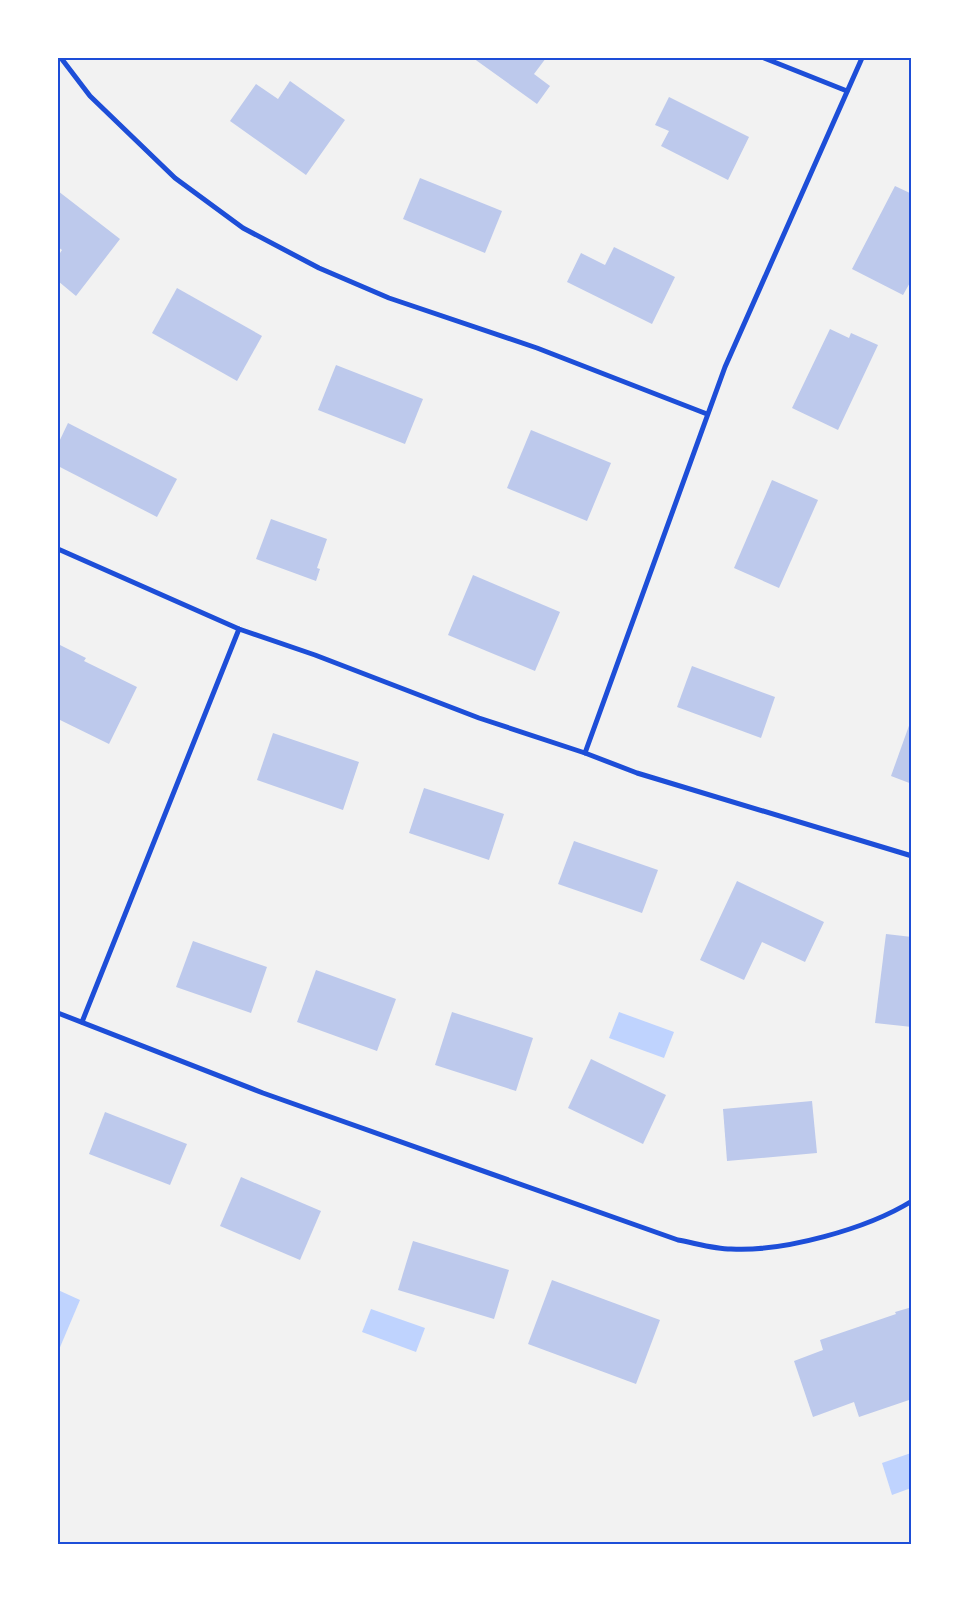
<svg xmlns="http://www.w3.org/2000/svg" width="969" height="1602" viewBox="0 0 969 1602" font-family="'Golos Text',sans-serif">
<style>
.water{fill:#bfd3fe}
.building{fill:#bdc9ec}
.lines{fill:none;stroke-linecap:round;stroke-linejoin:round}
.minor{stroke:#1d4ed8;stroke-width:5}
.neatline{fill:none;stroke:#1d4ed8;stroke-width:2}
</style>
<rect width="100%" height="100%" fill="#f2f2f2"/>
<g class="water">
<polygon points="619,1012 674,1032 664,1058 609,1038"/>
<polygon points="58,1290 80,1300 58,1352"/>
<polygon points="371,1309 425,1328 416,1352 362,1332"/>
<polygon points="911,1453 911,1488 892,1495 882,1463"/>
</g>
<g class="building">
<polygon points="473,58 546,58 534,74 550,86 537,104"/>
<polygon points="290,81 345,120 306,175 230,121 256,84 278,99"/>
<polygon points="669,97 749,137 728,180 661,146 669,131 655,125"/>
<polygon points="420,178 502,211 485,253 403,219"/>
<polygon points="895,186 912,194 912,253 909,258 912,259 912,279 903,295 852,269"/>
<polygon points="58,191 120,239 76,296 58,281 58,256 62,250 58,247"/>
<polygon points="614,247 675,277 652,324 567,282 581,253 605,265"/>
<polygon points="177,288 262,336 237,381 152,333"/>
<polygon points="830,329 849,338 851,333 878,345 838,430 792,408"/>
<polygon points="336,365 423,399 405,444 318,410"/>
<polygon points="68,423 177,479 157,517 58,466 58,444"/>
<polygon points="531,430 611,463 587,521 507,488"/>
<polygon points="772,480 818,500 779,588 734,568"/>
<polygon points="271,519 327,539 317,568 320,569 316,581 256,559"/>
<polygon points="473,575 560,612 535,671 448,635"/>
<polygon points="58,644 86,658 84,661 137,687 109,744 58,719"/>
<polygon points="692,666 775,697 761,738 677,707"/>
<polygon points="911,720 912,720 912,784 891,776"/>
<polygon points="273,733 359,762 343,810 257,780"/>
<polygon points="424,788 504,814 489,860 409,833"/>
<polygon points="574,841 658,870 642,913 558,884"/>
<polygon points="737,881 824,922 805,962 762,942 744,980 700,960"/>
<polygon points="886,934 912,937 912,1027 875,1023"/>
<polygon points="193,941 267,967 251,1013 176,987"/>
<polygon points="316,970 396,999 377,1051 297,1022"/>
<polygon points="452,1012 533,1038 516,1091 435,1065"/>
<polygon points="591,1059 666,1095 643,1144 568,1108"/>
<polygon points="812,1101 817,1153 727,1161 723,1109"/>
<polygon points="105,1112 187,1144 170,1185 89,1154"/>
<polygon points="241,1177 321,1211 300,1260 220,1226"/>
<polygon points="413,1241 509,1270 494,1319 398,1290"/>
<polygon points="552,1280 660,1320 636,1384 528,1344"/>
<polygon points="912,1307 912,1399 859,1417 854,1402 813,1417 794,1361 823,1350 820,1340 896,1314 895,1312"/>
</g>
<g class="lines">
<g class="minor">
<polyline points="61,58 90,96 175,178 243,228 319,268 389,298 537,348 707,414"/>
<polyline points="764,58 847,91"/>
<polyline points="58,549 239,629 315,655 479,718 585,753 637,773 912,856"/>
<polyline points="585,753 725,367 862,58"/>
<path d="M58 1013 263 1093 678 1240C695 1243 714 1249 731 1249 783 1252 867 1229 912 1201"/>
<polyline points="82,1022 239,629"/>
</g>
</g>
<rect width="969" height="1602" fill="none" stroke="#ffffff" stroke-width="118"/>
<rect x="59" y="59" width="851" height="1484" class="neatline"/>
</svg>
